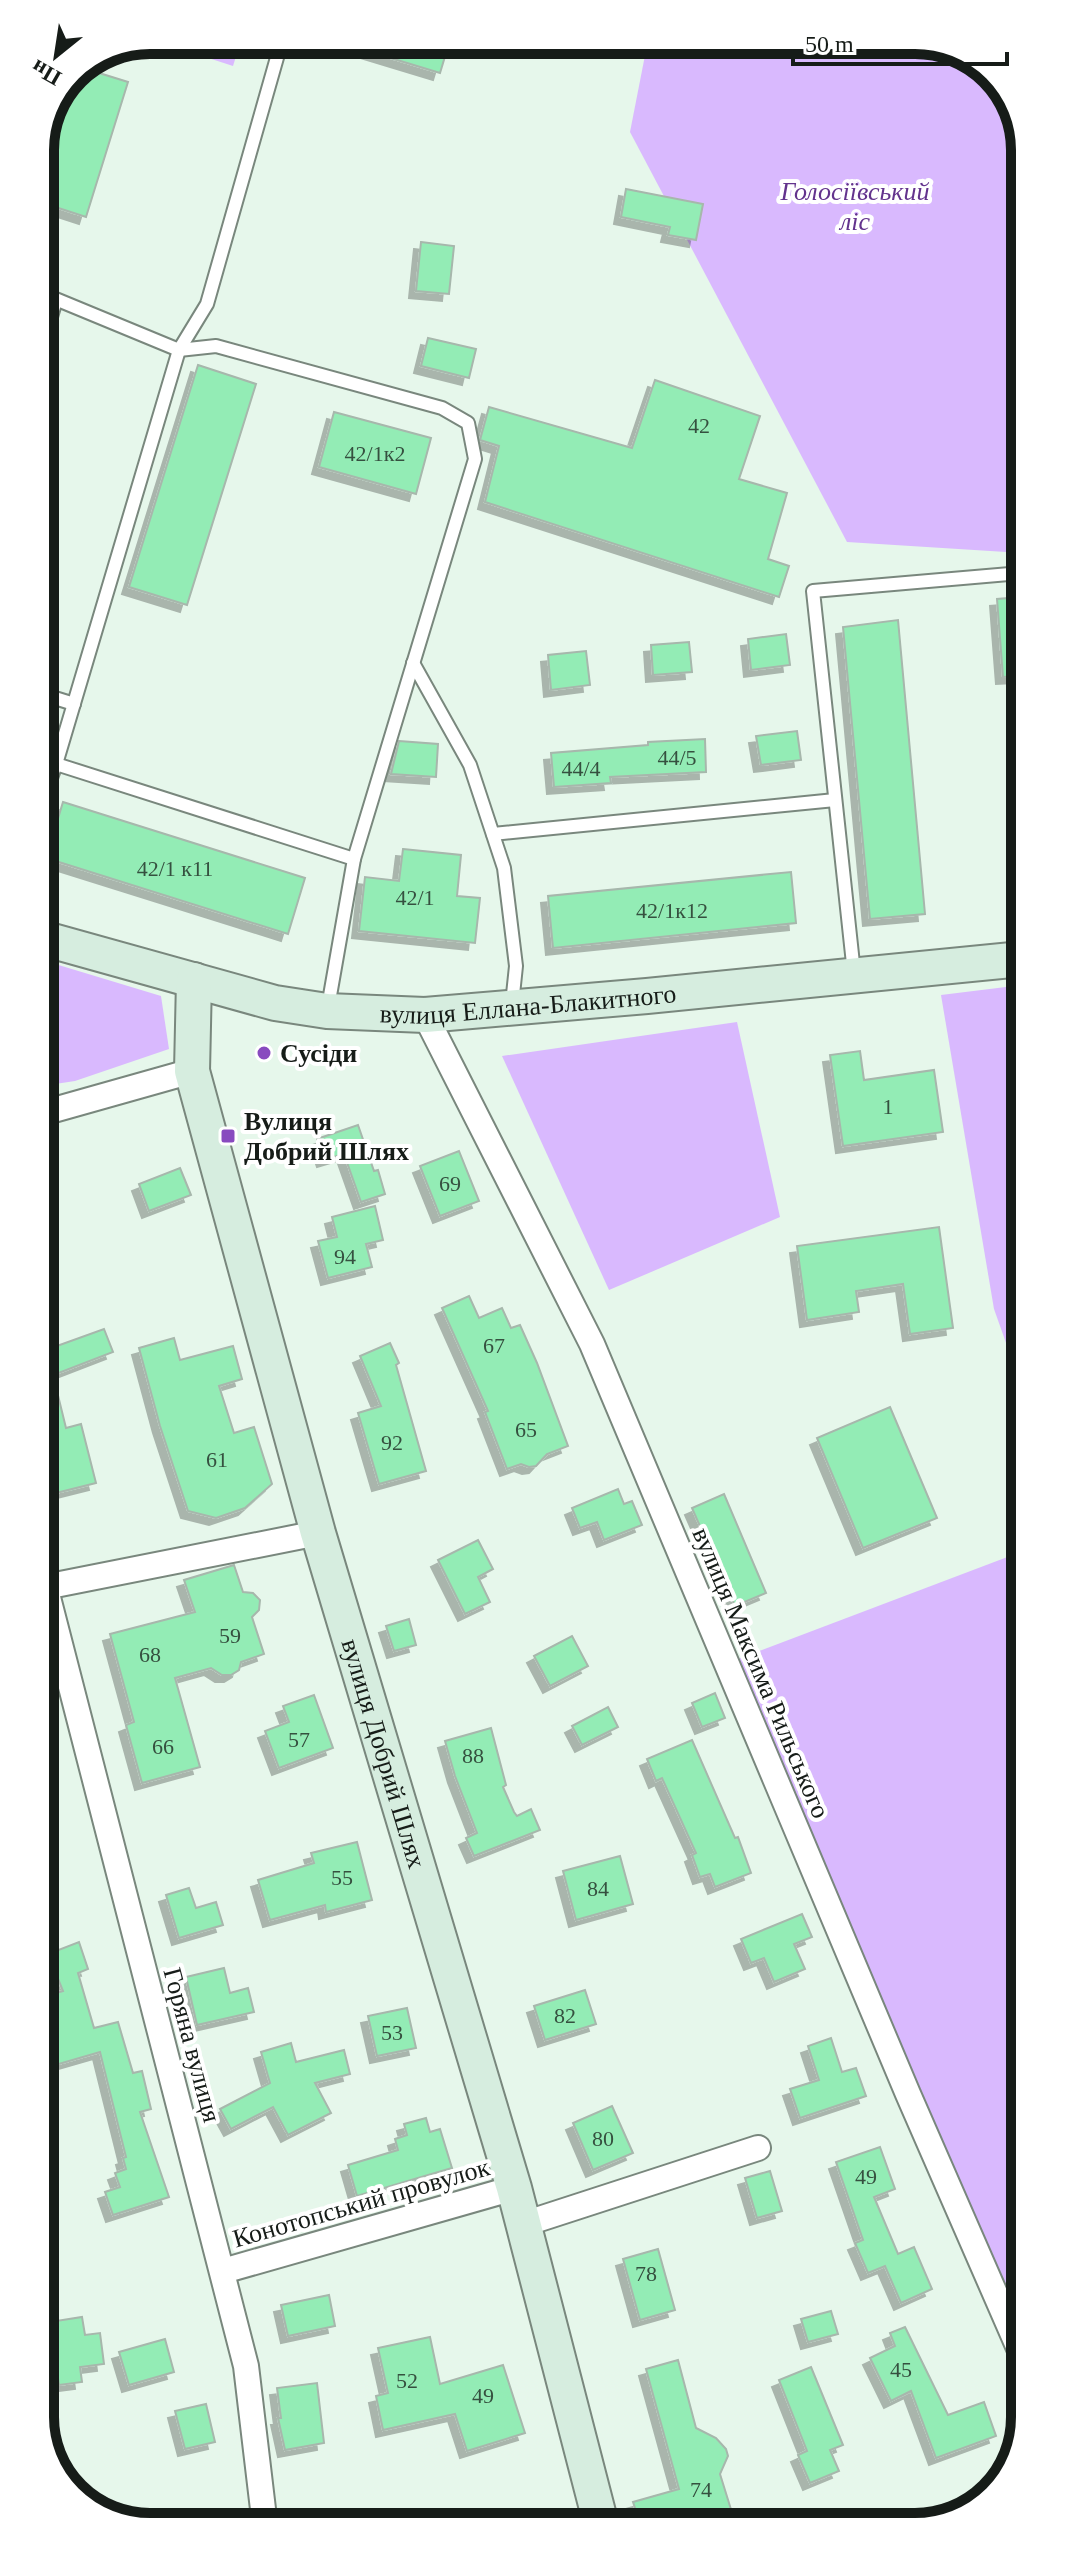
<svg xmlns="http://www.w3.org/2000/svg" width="1065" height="2567" viewBox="0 0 1065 2567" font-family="Georgia,serif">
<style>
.green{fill:#d9b9fe}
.building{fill:#93ecb5;stroke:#a7b7ac;stroke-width:2;filter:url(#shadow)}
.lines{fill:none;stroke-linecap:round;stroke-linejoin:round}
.lane-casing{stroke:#79877d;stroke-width:16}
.street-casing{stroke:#79877d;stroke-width:28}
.secondary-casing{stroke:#79877d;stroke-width:38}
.lane{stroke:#fff;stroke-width:12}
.street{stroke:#fff;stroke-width:24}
.secondary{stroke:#d6eddf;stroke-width:34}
.poi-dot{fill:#884abf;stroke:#fff;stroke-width:3}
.labels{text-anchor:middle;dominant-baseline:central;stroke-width:8;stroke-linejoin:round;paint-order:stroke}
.number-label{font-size:22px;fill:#35503f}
.park-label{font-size:26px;font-style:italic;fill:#63338d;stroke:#fff}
.street-label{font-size:26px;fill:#161c18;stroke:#fff}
.poi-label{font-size:26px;font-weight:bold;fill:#161c18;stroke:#fff;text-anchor:start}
.rim{fill:none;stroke:#161c18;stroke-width:10}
</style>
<defs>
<filter id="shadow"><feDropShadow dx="-7" dy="7" stdDeviation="0" flood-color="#0004"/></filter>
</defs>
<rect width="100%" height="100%" fill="#e6f7eb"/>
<g class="green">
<polygon points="153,40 241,40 233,66"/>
<polygon points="648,40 923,40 982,63 1019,115 1020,553 847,542 630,132"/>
<polygon points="42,960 161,996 169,1049 75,1081 42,1086"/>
<polygon points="1021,985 1022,1388 994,1309 941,995"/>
<polygon points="737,1022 780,1217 609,1290 502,1056"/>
<polygon points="1023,1551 1025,2335 738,1659"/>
</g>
<g class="building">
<polygon points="352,40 450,40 440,73 351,46"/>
<polygon points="83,68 128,82 86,217 40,202 40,152 46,154 60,111 55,109 72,72"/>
<polygon points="626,189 703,204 696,240 668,235 670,227 621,217"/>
<polygon points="421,242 454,246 449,294 416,291"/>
<polygon points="428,338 476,349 469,378 421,366"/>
<polygon points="198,365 256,384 187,605 129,587"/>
<polygon points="655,380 760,416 739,479 787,493 768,559 789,566 779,597 485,502 499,446 480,440 489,407 632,448"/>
<polygon points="334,412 431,438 416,494 319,467"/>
<polygon points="1020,597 1021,676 1003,677 997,599"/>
<polygon points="898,620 925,914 870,919 843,627"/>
<polygon points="786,634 790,665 751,670 748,639"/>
<polygon points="689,642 692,672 653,675 651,645"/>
<polygon points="586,651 590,685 551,690 548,655"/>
<polygon points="797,731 801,760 761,765 756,736"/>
<polygon points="705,739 706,772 610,777 611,783 554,787 551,753 648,745 648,742"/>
<polygon points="399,741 438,744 436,777 391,774"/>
<polygon points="63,802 305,878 288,934 46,858"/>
<polygon points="403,849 461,855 457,896 480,898 475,943 359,931 365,877 399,881"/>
<polygon points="791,872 796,923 553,948 548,896"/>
<polygon points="860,1051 864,1080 934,1070 943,1132 843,1146 830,1055"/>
<polygon points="358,1125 374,1171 378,1170 385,1194 361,1202 344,1154 324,1160 317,1139"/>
<polygon points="459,1151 479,1201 440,1216 420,1166"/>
<polygon points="180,1168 191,1195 149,1211 139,1184"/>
<polygon points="375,1206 383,1240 366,1244 372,1267 328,1278 318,1241 337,1237 332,1217"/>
<polygon points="939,1227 953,1328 910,1334 903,1284 856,1291 859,1312 807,1320 797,1246"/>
<polygon points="469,1296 479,1318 502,1308 511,1328 520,1325 537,1363 568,1446 547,1454 536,1466 529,1467 521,1464 507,1469 485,1412 488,1411 442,1308"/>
<polygon points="104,1329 113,1352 53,1375 66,1428 81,1424 96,1483 52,1494 43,1460 43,1351"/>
<polygon points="174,1338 180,1360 233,1346 242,1379 219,1386 234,1433 254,1427 272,1484 245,1508 216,1518 188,1511 160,1426 139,1348"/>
<polygon points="390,1343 399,1363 396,1365 426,1471 379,1484 358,1413 381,1406 360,1356"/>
<polygon points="890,1407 937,1518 863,1548 817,1438"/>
<polygon points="618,1489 624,1504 632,1501 642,1525 604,1540 597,1522 580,1528 572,1508"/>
<polygon points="724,1494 766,1593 735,1606 692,1508"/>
<polygon points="478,1540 493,1569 478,1577 490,1602 465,1614 438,1560"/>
<polygon points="234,1565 243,1592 253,1593 260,1600 259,1610 252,1617 264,1654 241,1662 239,1670 231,1675 222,1675 211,1668 175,1678 200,1767 142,1783 126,1725 134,1722 110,1634 195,1612 184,1580"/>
<polygon points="409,1619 416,1645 394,1651 386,1626"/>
<polygon points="572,1636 588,1666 550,1686 534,1656"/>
<polygon points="715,1693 725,1718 702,1727 692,1703"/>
<polygon points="314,1695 333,1748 279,1768 265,1731 289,1722 283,1706"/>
<polygon points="608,1707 618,1727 582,1745 572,1726"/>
<polygon points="491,1728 506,1785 503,1787 514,1812 517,1816 531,1809 540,1830 474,1856 466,1838 477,1833 455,1776 445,1741"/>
<polygon points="692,1740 735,1838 738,1837 751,1873 715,1887 710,1874 700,1877 692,1855 696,1853 662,1778 656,1781 647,1759"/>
<polygon points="357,1842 372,1900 326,1912 325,1905 270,1920 258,1880 314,1863 311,1853"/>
<polygon points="620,1856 633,1904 576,1920 563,1871"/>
<polygon points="189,1888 196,1908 216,1902 223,1925 179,1938 166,1895"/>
<polygon points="802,1914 812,1937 794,1944 805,1969 774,1982 764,1958 751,1963 741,1939"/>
<polygon points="79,1942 88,1969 78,1973 94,2028 118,2022 133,2073 142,2071 151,2109 140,2112 169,2197 113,2215 105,2192 120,2187 115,2173 126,2169 123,2158 126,2157 100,2052 45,2068 45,1996 63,1991 48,1954"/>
<polygon points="224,1968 230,1993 248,1988 254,2012 197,2025 186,1977"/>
<polygon points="585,1990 596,2024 545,2040 534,2006"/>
<polygon points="407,2008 416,2048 377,2056 368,2016"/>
<polygon points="831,2038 842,2072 856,2068 866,2096 800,2118 790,2089 819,2080 808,2046"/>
<polygon points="291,2043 296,2062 344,2050 350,2074 315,2083 331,2113 288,2135 273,2107 231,2129 220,2109 270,2083 261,2052"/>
<polygon points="612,2106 633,2153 593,2170 573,2123"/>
<polygon points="426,2118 430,2132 440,2129 452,2168 357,2196 348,2165 398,2150 395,2139 407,2135 404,2124"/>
<polygon points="880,2147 895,2189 874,2197 898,2254 914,2247 932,2289 901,2303 885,2266 868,2273 855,2243 863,2240 836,2162"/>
<polygon points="770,2171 782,2211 757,2218 745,2178"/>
<polygon points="658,2249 675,2310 640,2320 623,2259"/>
<polygon points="329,2295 335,2326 288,2336 281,2305"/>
<polygon points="831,2311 838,2334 808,2342 801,2319"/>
<polygon points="82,2317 85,2335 100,2333 104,2364 80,2367 82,2382 59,2385 55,2358 45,2360 45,2337 58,2335 56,2321"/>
<polygon points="905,2327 948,2415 984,2402 996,2436 936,2458 911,2391 891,2401 870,2358 895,2346 890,2333"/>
<polygon points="430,2337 440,2384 503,2365 525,2433 467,2451 455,2414 383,2430 376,2396 388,2393 378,2348"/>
<polygon points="165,2339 174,2372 129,2385 119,2352"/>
<polygon points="678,2360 696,2428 716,2438 726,2449 728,2456 720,2474 734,2519 722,2523 640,2523 633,2502 679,2489 646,2369"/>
<polygon points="811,2367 843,2445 830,2450 839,2471 810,2483 798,2455 807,2451 779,2380"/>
<polygon points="317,2383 324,2443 285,2450 278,2418 281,2418 277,2388"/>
<polygon points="206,2404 215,2442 185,2449 175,2411"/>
</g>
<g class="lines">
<g class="lane-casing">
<g id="lane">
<polyline points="41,293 179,350 216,346 442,408 468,423 475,459 354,859 328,1007"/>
<polyline points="41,351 56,300"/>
<polyline points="413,663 470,765 504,868 516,966 512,1004"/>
<polyline points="42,694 74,704"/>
<polyline points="56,764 354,859"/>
<polyline points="42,803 56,764 179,350 207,304 282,40"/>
<polyline points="493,834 835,800"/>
<polyline points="854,973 813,591 1020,573"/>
</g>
</g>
<g class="street-casing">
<g id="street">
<polyline points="425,1015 592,1344 908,2094 1025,2362"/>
<polyline points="43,1113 192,1071"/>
<polyline points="44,1582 246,2366 265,2526"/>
<polyline points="45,1587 318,1533"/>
<polyline points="524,2224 758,2148"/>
<polyline points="223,2271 514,2188"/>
</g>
</g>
<g class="secondary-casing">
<g id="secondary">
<path id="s1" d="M42 938 275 1003 327 1011 425 1015 647 996 1021 959"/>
<path id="s2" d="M194 980 192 1071 318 1533 514 2188 601 2524"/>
</g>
</g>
<use href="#lane" class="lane"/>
<use href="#street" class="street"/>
<use href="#secondary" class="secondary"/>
</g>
<g class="poi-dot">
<circle cx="264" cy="1053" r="8"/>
<rect x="220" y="1128" width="16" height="16" rx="4"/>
</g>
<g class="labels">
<g class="number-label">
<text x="699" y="425">42</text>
<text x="375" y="453">42/1к2</text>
<text x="677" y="757">44/5</text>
<text x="581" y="768">44/4</text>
<text x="175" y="868">42/1 к11</text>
<text x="415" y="897">42/1</text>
<text x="672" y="910">42/1к12</text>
<text x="888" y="1106">1</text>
<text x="450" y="1183">69</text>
<text x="345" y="1256">94</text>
<text x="494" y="1345">67</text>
<text x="526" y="1429">65</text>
<text x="392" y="1442">92</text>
<text x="217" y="1459">61</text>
<text x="230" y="1635">59</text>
<text x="150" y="1654">68</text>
<text x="299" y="1739">57</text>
<text x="163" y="1746">66</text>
<text x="473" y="1755">88</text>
<text x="342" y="1877">55</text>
<text x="598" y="1888">84</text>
<text x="565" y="2015">82</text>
<text x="392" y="2032">53</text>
<text x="603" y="2138">80</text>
<text x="866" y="2176">49</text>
<text x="646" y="2273">78</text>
<text x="901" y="2369">45</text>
<text x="407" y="2380">52</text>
<text x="483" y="2395">49</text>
<text x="701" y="2489">74</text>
</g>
<g class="park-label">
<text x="855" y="191">Голосіївський<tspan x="855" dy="30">ліс</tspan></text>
</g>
<g class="street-label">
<text stroke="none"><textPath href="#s1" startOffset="496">вулиця Еллана-Блакитного</textPath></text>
<text transform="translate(761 1673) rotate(67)">вулиця Максима Рильського</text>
<text stroke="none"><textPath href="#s2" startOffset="800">вулиця Добрий Шлях</textPath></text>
<text transform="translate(192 2045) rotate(75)">Горяна вулиця</text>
<text transform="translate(361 2203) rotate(-16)">Конотопський провулок</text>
</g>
<g class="poi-label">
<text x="280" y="1053">Сусіди</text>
<text x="244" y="1121">Вулиця<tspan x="244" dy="30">Добрий Шлях</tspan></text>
</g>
</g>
<path d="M0 0H1065V2567H0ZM150 54H915A96 96 0 0 1 1011 150V2417A96 96 0 0 1 915 2513H150A96 96 0 0 1 54 2417V150A96 96 0 0 1 150 54Z" fill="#fff" fill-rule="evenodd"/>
<path class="rim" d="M150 54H915A96 96 0 0 1 1011 150V2417A96 96 0 0 1 915 2513H150A96 96 0 0 1 54 2417V150A96 96 0 0 1 150 54Z"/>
<g transform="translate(56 56) rotate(210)" stroke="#ffffff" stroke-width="6" paint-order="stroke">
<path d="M0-6L14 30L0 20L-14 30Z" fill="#161c18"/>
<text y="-12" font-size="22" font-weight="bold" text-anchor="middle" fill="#161c18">Пн</text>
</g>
<path d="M793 52v12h214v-12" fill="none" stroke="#161c18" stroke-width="4"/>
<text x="805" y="52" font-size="24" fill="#161c18" stroke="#ffffff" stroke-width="6" paint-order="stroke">50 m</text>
</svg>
